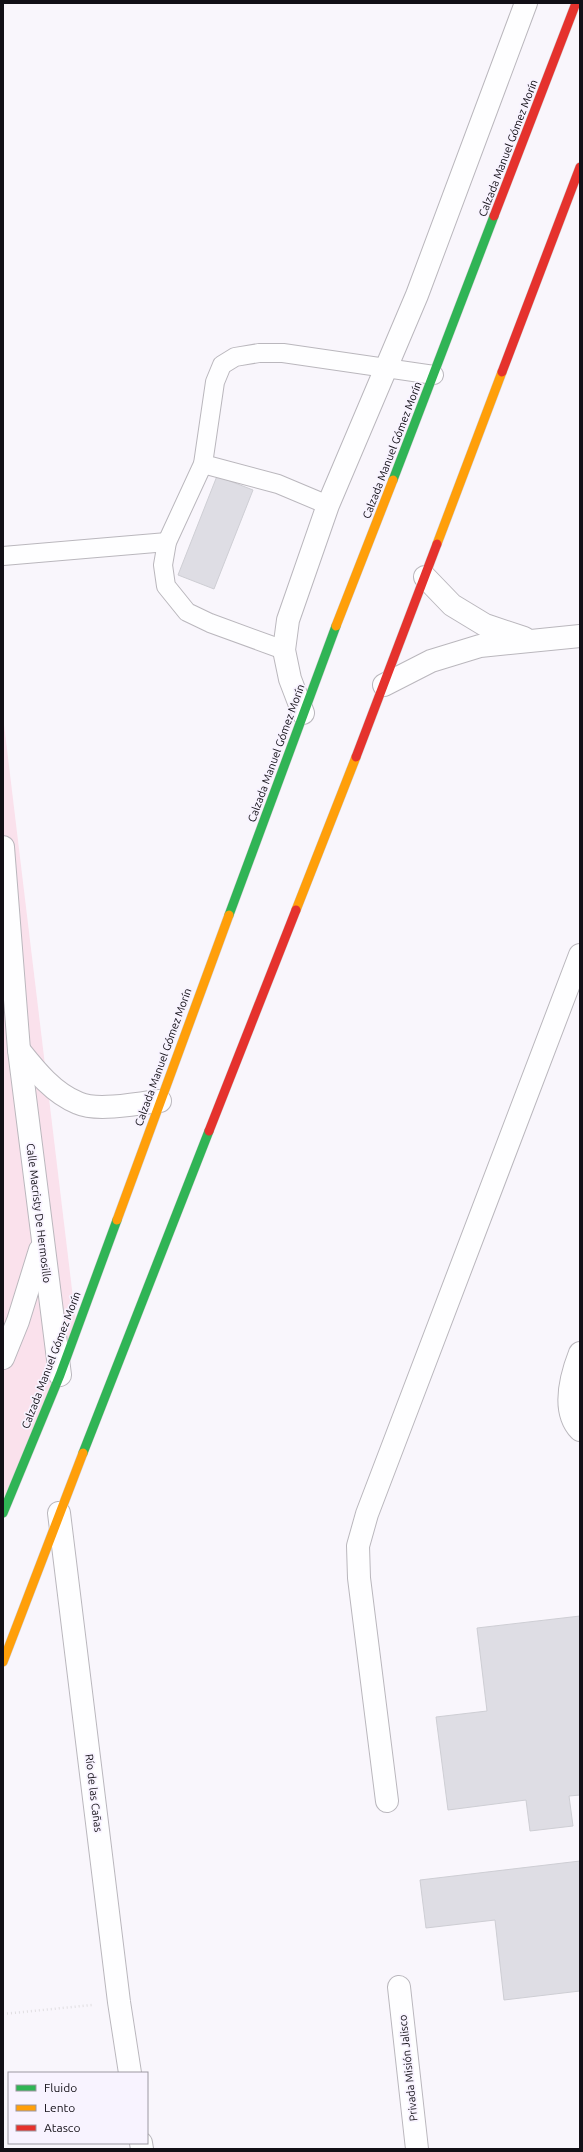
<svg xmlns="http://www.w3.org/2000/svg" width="583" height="2152" viewBox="0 0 583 2152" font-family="Ubuntu,sans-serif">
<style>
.green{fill:#fae1ec}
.building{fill:#dedde4;stroke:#ceced4}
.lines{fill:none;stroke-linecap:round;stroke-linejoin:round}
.lane-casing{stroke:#bab7bd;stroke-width:20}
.street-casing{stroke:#bab7bd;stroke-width:24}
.fast-casing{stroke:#d2d1d4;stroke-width:10}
.slow-casing{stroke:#d2d1d4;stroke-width:10}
.jam-casing{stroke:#d2d1d4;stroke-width:10}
.path{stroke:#e0dee1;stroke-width:2.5;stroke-dasharray:1 3;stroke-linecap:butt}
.lane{stroke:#fefeff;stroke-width:18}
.street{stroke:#fefeff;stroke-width:22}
.fast{stroke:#30b455;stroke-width:9}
.slow{stroke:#ff9f0a;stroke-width:9}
.jam{stroke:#e5322d;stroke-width:9}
.labels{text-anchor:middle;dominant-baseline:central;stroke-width:3.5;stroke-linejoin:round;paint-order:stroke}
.street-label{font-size:11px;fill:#120f16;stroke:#f8f3ff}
</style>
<rect width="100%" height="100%" fill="#f9f6fc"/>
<polygon class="green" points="3,716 77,1331 3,1500"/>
<g class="building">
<polygon points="217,476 253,490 214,589 178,575"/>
<polygon points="580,1616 580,1795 569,1796 573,1826 530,1831 526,1800 448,1810 436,1717 487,1711 477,1628"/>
<polygon points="580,1861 580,1991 504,2000 495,1920 426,1928 420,1880"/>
</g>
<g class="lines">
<g class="lane-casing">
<g id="lane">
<polyline points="203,464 278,484 328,505"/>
<polyline points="3,556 167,542"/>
<polyline points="284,650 210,623 187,612 166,586 163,565 167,542 203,464 215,382 222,365 235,357 259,353 283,353 434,375"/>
</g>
</g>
<g class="street-casing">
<g id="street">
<polyline points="425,577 452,605 485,625 524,638"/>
<polyline points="384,685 431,661 480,646 580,636"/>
<polyline points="303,713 290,679 284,650 288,620 328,505 417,295 526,3"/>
<polyline points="3,847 19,1050 60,1375"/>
<path d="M19 1050C35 1070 53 1093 78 1103 98 1112 137 1103 160 1101"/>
<path d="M580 1353C571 1376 561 1410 580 1430"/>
<polyline points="3,1358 18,1321 40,1250"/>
<polyline points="59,1513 119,2002 130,2073"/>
<polyline points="387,1801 359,1578 358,1546 367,1514 580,955"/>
<polyline points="399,1987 417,2149"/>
<polyline points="141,2143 142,2149"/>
</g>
</g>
<g class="fast-casing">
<g id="fast">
<polyline points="393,480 494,216"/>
<polyline points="229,915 336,626"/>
<polyline points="83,1453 209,1131"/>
<polyline points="3,1513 60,1375 117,1220"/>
</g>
</g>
<g class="slow-casing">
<g id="slow">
<polyline points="437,544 502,372"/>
<polyline points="336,626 393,480"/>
<polyline points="296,910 356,757"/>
<polyline points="117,1220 229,915"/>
<polyline points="3,1662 83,1453"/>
</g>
</g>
<g class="jam-casing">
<g id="jam">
<polyline points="494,216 576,3"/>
<polyline points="502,372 580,167"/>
<polyline points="356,757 437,544"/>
<polyline points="209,1131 296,910"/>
</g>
</g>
<polyline class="path" points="3,2014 92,2005"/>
<use href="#lane" class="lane"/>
<use href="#street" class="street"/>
<use href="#fast" class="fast"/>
<use href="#slow" class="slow"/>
<use href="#jam" class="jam"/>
</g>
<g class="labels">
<g class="street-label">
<text transform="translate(508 148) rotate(-69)">Calzada Manuel Gómez Morín</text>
<text transform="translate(392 450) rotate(-69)">Calzada Manuel Gómez Morín</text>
<text transform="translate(276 753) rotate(-70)">Calzada Manuel Gómez Morín</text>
<text transform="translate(163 1057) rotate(-70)">Calzada Manuel Gómez Morín</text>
<text transform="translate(39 1213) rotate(83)">Calle Macristy De Hermosillo</text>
<text transform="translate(51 1360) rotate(-69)">Calzada Manuel Gómez Morín</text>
<text transform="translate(94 1793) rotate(83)">Río de las Cañas</text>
<text transform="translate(408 2068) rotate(-96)">Privada Misión Jalisco</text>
</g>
</g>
<rect width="583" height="2152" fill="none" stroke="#120f16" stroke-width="8"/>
<rect x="8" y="2072" width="140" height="72" fill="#f8f3ff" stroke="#9c98a2"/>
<rect x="16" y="2085" width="20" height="6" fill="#30b455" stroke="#9c98a2"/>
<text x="44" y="2092" font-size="12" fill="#120f16">Fluido</text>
<rect x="16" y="2105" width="20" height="6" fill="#ff9f0a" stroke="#9c98a2"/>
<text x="44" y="2112" font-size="12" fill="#120f16">Lento</text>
<rect x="16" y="2125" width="20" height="6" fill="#e5322d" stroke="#9c98a2"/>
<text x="44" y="2132" font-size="12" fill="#120f16">Atasco</text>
</svg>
